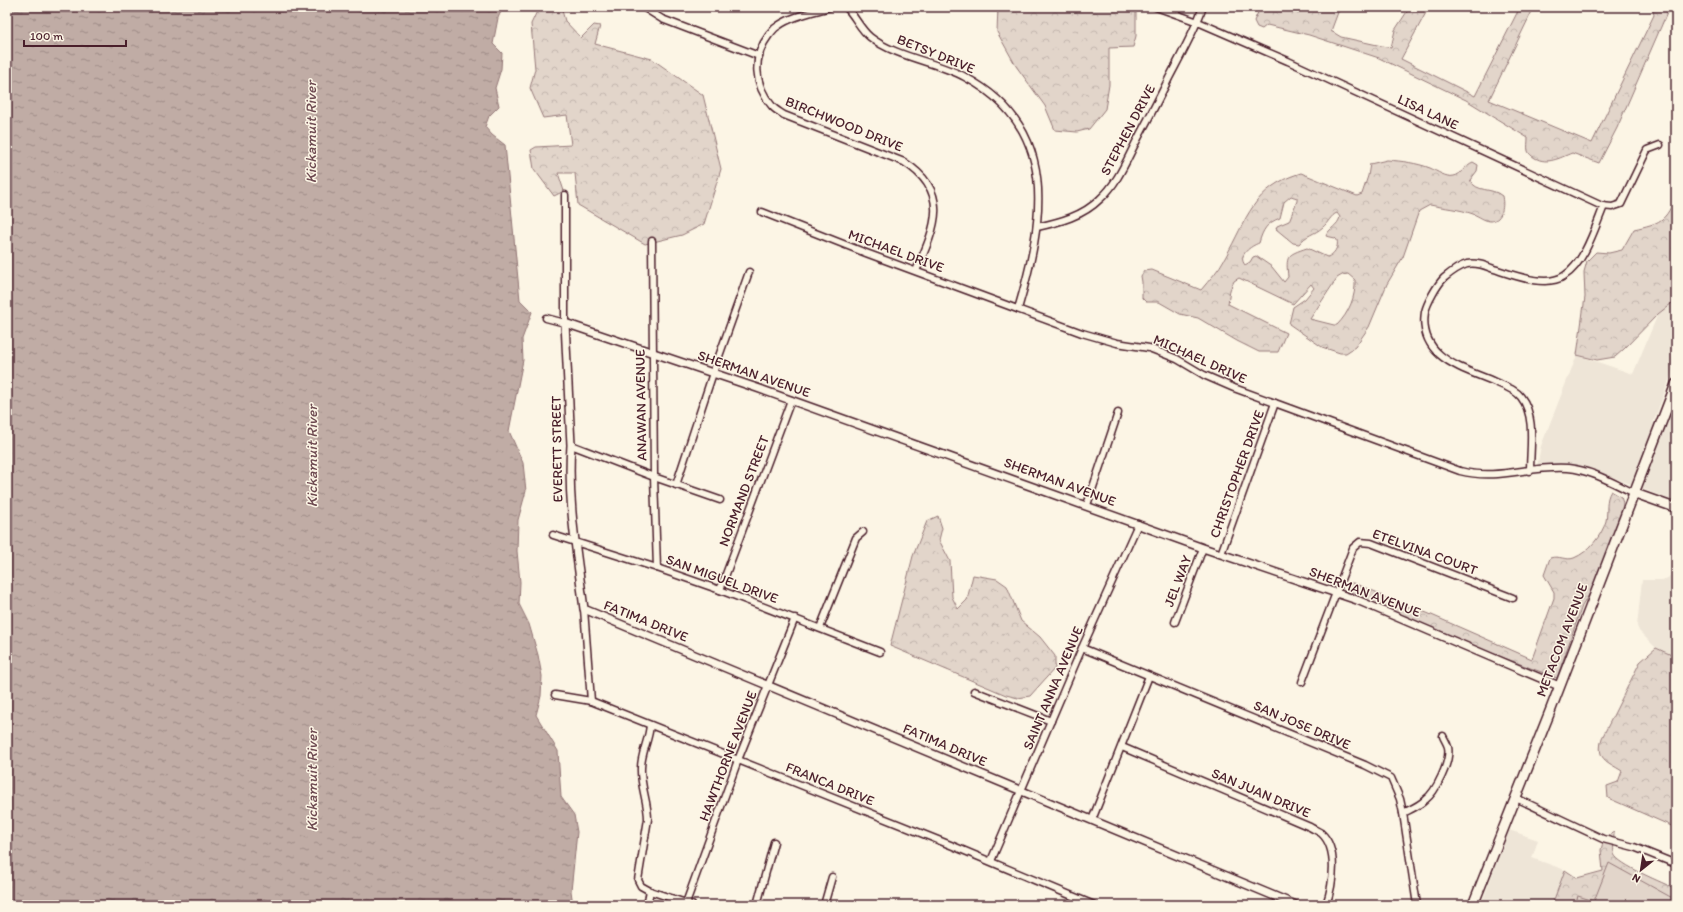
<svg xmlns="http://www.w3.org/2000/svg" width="1683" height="912" viewBox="0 0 1683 912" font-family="Itim,sans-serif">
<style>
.built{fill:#eee5d7}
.forest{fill:url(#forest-crowns);stroke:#967a7a;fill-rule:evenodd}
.green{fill:#e2d5ca;stroke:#967a7a}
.water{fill:url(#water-ripples);stroke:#917474}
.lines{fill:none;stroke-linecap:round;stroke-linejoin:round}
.minor-casing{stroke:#4a1f2b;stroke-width:9}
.tertiary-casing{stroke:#4a1f2b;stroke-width:10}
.secondary-casing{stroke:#4a1f2b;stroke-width:11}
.primary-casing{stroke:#4a1f2b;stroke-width:12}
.minor{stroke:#fcf5e5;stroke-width:6}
.tertiary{stroke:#fcf5e5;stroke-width:7}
.secondary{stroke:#fcf5e5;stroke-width:8}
.primary{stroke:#fcf5e5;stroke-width:9}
.labels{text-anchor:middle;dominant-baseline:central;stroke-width:3;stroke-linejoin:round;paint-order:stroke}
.street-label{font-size:14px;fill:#4a1f2b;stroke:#fcf5e5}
.water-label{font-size:15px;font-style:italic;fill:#6d4950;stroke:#fcf5e5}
</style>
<defs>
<pattern id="forest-crowns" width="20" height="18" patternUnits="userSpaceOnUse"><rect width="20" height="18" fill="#e2d5ca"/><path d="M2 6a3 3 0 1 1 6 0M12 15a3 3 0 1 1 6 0" fill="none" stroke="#c3b6ae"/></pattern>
<pattern id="water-ripples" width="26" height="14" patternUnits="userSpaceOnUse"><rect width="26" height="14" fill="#c0aca5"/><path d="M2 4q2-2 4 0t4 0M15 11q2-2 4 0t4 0" fill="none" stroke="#9e8b87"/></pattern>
</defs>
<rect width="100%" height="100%" fill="#fcf5e5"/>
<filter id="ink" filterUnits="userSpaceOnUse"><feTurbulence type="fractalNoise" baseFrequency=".025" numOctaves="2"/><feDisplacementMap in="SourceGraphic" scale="8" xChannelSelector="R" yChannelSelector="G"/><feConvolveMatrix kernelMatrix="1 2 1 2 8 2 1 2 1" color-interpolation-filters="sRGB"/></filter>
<g filter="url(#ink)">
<g class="built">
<polygon points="1676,300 1676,362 1653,423 1667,426 1676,402 1676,502 1597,471 1575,467 1537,467 1541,446 1577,355 1633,374 1658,314"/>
<polygon points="1676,569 1676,657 1656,648 1639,631 1637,626 1642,580 1662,580 1668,578"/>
<polygon points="1509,830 1538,840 1532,858 1565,870 1552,905 1481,905"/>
</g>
<g class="forest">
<polygon points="539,7 561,7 565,21 581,38 594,25 600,26 595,44 652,59 703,95 721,169 704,224 682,235 645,244 578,205 575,173 558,173 564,191 554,196 534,169 531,150 536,147 571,145 567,115 543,118 530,88 535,69 531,24"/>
<polygon points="998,7 1131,7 1136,10 1136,36 1133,47 1109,48 1109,85 1105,109 1089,129 1077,132 1055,130 1045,106 1016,66 997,32"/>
<path d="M1232 7H1340L1331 31 1341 37 1391 48 1395 30 1410 7H1429L1401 59 1475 96 1520 7H1534L1489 100 1592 143 1654 15 1652 7H1666L1667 13 1617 128 1599 163 1572 153C1559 158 1548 165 1535 158 1532 156 1529 154 1528 151 1527 147 1528 142 1528 138L1466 100 1379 58 1309 35 1267 25 1262 29 1257 27 1254 21 1259 10 1253 7 1234 8Z"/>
<path d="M1387 160C1402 161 1417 163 1430 168 1437 171 1446 178 1454 176 1461 175 1465 165 1473 162L1478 165 1477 171 1470 180C1476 193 1492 187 1502 196 1504 205 1503 220 1491 221 1484 221 1479 216 1473 214 1460 209 1444 208 1430 205L1419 211 1403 257 1387 284 1369 327 1355 347 1346 353H1340L1322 347 1289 324 1293 307 1305 299 1314 288 1311 284 1293 304 1239 278 1234 281 1230 290 1228 304 1286 333 1278 352H1259L1237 341 1198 318 1180 314 1159 302H1146L1142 298V282L1141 276 1144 271 1152 270 1201 290C1209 280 1219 270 1225 258 1247 219 1253 187 1301 173L1357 196 1362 194 1368 176 1370 164ZM1291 196 1297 198V201L1289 221 1277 226 1276 229 1293 243 1299 244C1307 234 1314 235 1323 227 1328 223 1331 215 1337 213L1340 217C1338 226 1329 228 1326 236L1335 238 1337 240C1339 247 1334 255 1327 257L1307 248C1286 255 1286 256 1288 277L1284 282 1272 267 1256 256 1253 257 1250 262 1245 265C1237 255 1251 246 1259 243 1263 229 1267 223 1280 218L1284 202ZM1348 274 1355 280C1356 296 1349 313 1337 325H1334L1310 319 1337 278 1342 275Z"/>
<path d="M1676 195V300L1658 314 1624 349 1615 357 1597 360 1577 355 1585 297 1584 272 1587 261 1596 252 1609 253 1622 250 1634 229C1660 223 1666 222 1676 195Z"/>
<path d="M1611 491 1621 497 1623 503 1621 516 1595 585 1582 606 1557 678C1486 651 1414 625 1347 590V583H1353L1376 592 1386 599 1427 613 1532 659 1554 598V592L1544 575 1550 558C1559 555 1566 561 1574 558 1589 552 1602 535 1606 521 1608 510 1605 500 1611 491Z"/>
<polygon points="938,516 942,528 939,540 950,561 952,597 958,609 967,600 973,575 997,579 1007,586 1021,621 1040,637 1055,656 1055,668 1030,696 1018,698 1006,695 890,646 913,556 927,521"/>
<path d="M1656 648 1676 657V828L1608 798 1607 786 1618 782 1622 771C1606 761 1596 759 1602 738L1640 662Z"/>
<path d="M1614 832C1614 838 1613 847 1614 854 1618 865 1664 883 1676 889V905H1552L1565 870 1577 878 1603 871 1601 850 1604 838Z"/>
</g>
<polygon class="green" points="1609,863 1676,900 1676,905 1575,905 1578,896 1594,901"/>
<polygon class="water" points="7,7 503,7 498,18 493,44 502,53 501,69 495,88 499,106 489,116 485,127 492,135 505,145 520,300 532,312 522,339 523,360 509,431 523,463 526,491 518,520 517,551 520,582 519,604 529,624 538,655 542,676 541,696 536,715 558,751 561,797 574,815 577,832 571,891 573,905 7,905"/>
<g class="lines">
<g class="minor-casing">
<g id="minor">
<polyline points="643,7 662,19 759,56"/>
<path d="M830 7C813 12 792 16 778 26 774 28 772 32 769 35 752 57 754 85 772 106 775 110 780 112 784 115L904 162C952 192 935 228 916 271"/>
<path d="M846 7C855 16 860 29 870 37 895 57 937 62 965 77 1061 128 1044 221 1018 309"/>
<polyline points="1156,7 1198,22 1288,61 1602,206 1612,207 1621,204 1647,150 1660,145"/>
<path d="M762 212 866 253 1082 333 1117 343 1149 348 1162 353 1177 359 1204 375 1234 388 1460 471C1499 481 1530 465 1568 468 1591 470 1613 483 1634 493"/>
<path d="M1037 227C1060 222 1083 216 1100 199 1116 185 1125 164 1134 146 1146 123 1158 101 1169 78 1181 55 1194 32 1203 7"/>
<polyline points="652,241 654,477 657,568"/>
<polyline points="546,318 565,323 565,195"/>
<polyline points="571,445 654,477 720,500"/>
<path d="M1530 471C1530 448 1536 416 1521 397 1515 389 1504 386 1495 382 1463 368 1418 358 1425 312 1427 303 1437 285 1444 278 1450 273 1460 266 1467 264 1477 262 1486 266 1494 269 1513 275 1546 288 1564 276 1584 264 1595 228 1604 206"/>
<polyline points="676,485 713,373 749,272"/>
<polyline points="1087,505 1118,413"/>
<polyline points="553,535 657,568 720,590 880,652"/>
<polyline points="1221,554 1275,403"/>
<polyline points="720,590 791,400"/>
<polyline points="584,609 591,701"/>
<polyline points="1175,622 1203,548"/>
<polyline points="820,628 856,538 863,532"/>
<polyline points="1082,648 1365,765 1391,778 1400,799 1403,813 1417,905"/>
<polyline points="1302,682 1353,548 1360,542 1371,543 1513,598"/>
<polyline points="974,691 1051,721"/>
<polyline points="555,695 591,701 953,846 1094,905"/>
<path d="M650 725C649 740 641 753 641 768 640 785 648 802 648 819L638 880 641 886 650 891 692 905"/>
<path d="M1122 747 1310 827C1313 829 1318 831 1321 833 1339 849 1333 885 1326 905"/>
<polyline points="1516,798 1603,839 1634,847 1676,864"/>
<path d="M1403 813C1411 809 1419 806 1425 800 1436 792 1451 761 1448 747 1447 743 1444 739 1443 736"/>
<polyline points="1092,820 1149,676"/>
<polyline points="991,861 1082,648 1138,524"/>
<polyline points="686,903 738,760 795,618"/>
<polyline points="647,905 650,891"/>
<polyline points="757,905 774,842"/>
<polyline points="824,905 832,877"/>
</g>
</g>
<g class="tertiary-casing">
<path id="tertiary" d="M1296 905 584 609C577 554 567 500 571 445L565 323 757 388 1203 548 1357 600 1559 686"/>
</g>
<g class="secondary-casing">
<polyline id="secondary" points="1634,493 1676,508"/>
</g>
<g class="primary-casing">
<polyline id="primary" points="1473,905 1551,709 1676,384"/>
</g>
<use href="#minor" class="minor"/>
<use href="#tertiary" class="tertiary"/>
<use href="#secondary" class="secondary"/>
<use href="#primary" class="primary"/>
</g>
</g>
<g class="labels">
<g class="street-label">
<text transform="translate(936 54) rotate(22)">BETSY DRIVE</text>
<text transform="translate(1428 112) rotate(25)">LISA LANE</text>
<text transform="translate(844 124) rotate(22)">BIRCHWOOD DRIVE</text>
<text transform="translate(1128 130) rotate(-62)">STEPHEN DRIVE</text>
<text transform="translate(896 251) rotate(20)">MICHAEL DRIVE</text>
<text transform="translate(1200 359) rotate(24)">MICHAEL DRIVE</text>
<text transform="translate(754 374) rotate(19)">SHERMAN AVENUE</text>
<text transform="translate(641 405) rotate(-91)">ANAWAN AVENUE</text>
<text transform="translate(557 449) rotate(-91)">EVERETT STREET</text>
<text transform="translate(1237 474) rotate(-70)">CHRISTOPHER DRIVE</text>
<text transform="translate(1060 482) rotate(20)">SHERMAN AVENUE</text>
<text transform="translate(744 491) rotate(-69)">NORMAND STREET</text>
<text transform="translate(1425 552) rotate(20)">ETELVINA COURT</text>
<text transform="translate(722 579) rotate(20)">SAN MIGUEL DRIVE</text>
<text transform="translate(1178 581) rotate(-69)">JEL WAY</text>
<text transform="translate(1365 592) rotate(21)">SHERMAN AVENUE</text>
<text transform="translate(646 621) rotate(22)">FATIMA DRIVE</text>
<text transform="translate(1562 640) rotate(-69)">METACOM AVENUE</text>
<text transform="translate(1053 688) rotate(-67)">SAINT ANNA AVENUE</text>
<text transform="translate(1302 725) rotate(23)">SAN JOSE DRIVE</text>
<text transform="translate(945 745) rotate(23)">FATIMA DRIVE</text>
<text transform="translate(728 756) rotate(-69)">HAWTHORNE AVENUE</text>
<text transform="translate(830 784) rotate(22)">FRANCA DRIVE</text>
<text transform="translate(1261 793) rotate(23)">SAN JUAN DRIVE</text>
</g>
<g class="water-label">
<text transform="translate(311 132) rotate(-90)">Kickamuit River</text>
<text transform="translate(312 456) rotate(-90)">Kickamuit River</text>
<text transform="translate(312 780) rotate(-90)">Kickamuit River</text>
</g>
</g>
<rect width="1683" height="912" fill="none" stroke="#fcf5e5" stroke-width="24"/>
<rect x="12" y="12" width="1659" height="888" fill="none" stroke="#4a1f2b" stroke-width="1.5" filter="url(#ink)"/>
<g transform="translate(1641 870) rotate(210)" stroke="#fcf5e5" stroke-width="3" paint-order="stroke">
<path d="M0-3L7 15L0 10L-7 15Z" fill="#4a1f2b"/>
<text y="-6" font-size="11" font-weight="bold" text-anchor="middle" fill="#4a1f2b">N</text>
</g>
<path d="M24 40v6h102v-6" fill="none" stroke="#4a1f2b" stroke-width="2"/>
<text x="30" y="40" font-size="12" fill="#4a1f2b" stroke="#fcf5e5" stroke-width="3" paint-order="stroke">100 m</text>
</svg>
